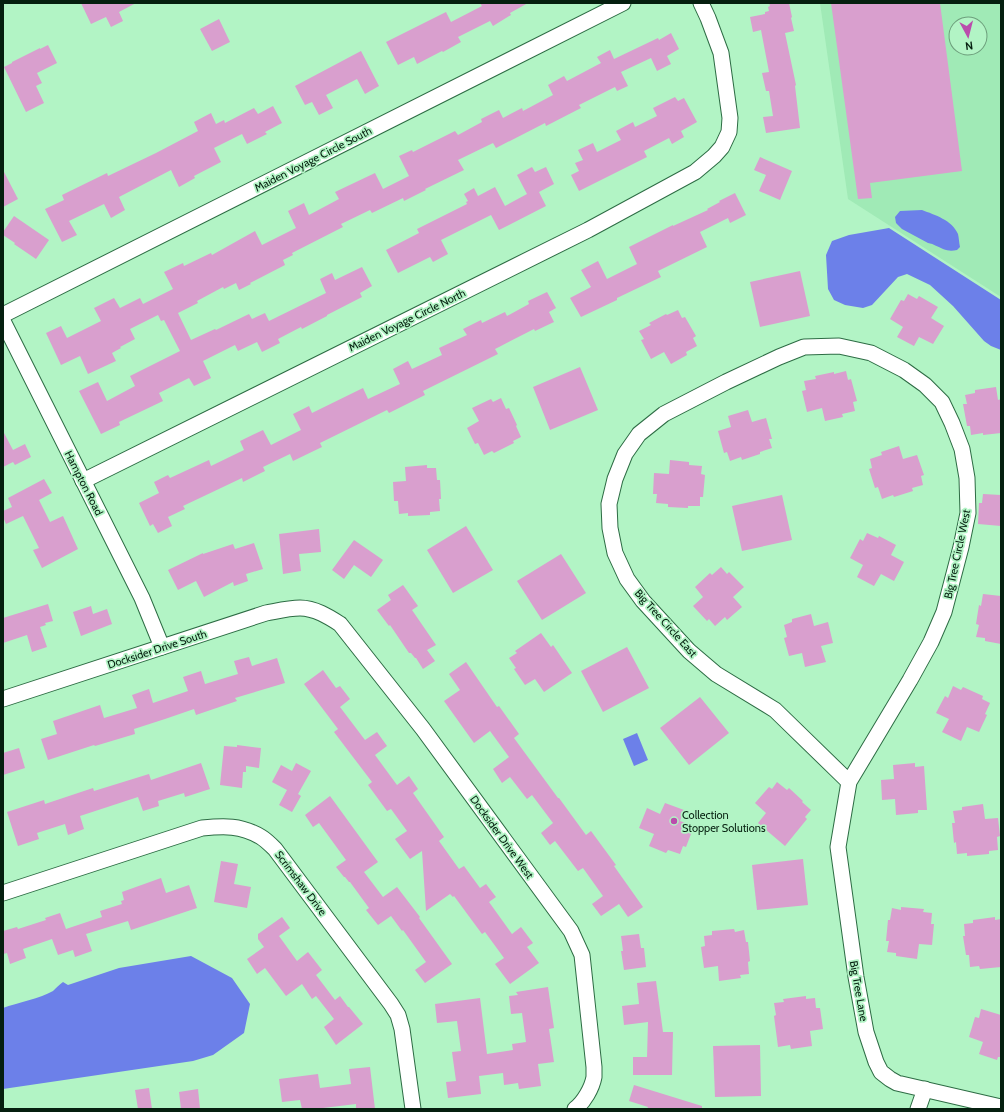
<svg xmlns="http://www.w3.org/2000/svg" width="1004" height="1112" viewBox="0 0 1004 1112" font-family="Cabin,sans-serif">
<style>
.built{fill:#a0eab6;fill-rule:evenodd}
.water{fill:#6c80e9}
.building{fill:#d99fce}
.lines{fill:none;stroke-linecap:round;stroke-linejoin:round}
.minor-casing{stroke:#2d6c44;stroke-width:17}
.minor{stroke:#fff;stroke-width:15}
.poi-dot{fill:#ba4dac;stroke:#b2f4c5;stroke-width:1.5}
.labels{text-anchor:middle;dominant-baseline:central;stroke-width:3.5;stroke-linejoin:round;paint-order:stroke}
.street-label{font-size:11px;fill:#051f0f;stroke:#b2f4c5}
.poi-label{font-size:11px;fill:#051f0f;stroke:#b2f4c5;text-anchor:start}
</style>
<rect width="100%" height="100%" fill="#b2f4c5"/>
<path class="built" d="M820 3H1001V297L848 199ZM956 24H980V48H956Z"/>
<g class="water">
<path d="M922 210C935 215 952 220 958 234 959 238 959 243 960 247L957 250C952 251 948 251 943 249 938 247 934 244 928 243L902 229 896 223 895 217 900 211Z"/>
<polygon points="889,228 1001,300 1001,350 991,346 984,341 953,306 930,285 907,274 898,277 872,305 863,308 845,305 834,300 828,289 826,255 832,241 849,235"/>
<polygon points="637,733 648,760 634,766 623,739"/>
<path d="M191 956 232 978 250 1004 244 1033 213 1055 193 1061 3 1089V1008C17 1003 41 998 53 991 56 988 59 985 63 982L68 985 119 968Z"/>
</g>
<g class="building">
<polygon points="81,3 136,3 119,12 123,21 111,27 106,17 91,24"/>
<polygon points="480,3 528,3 510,13 511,15 493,26 490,21 458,37 461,42 443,52 442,51 417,64 414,57 398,65 386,42 446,12 451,22 482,6"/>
<polygon points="769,3 789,3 792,17 791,18 794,31 785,33 796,85 795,86 800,128 766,133 763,117 773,116 769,91 766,91 762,73 769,72 761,30 753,32 750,17 765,14 765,12 769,11 768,7 770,6"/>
<polygon points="831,3 940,3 962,171 870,183 872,198 858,199"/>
<polygon points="219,19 230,42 212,51 200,29"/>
<polygon points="671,33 679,49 667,56 671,64 657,71 651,58 621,72 628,86 617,91 615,87 579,105 581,108 546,126 545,123 496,148 493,143 458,160 464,170 425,189 426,190 404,201 403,198 372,213 370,210 341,224 343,227 292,253 293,255 283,260 285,265 250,283 251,284 239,290 236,283 224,289 223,287 197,301 198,303 178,313 191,340 215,329 216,330 249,314 252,319 265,313 269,321 326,293 320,279 332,273 335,280 362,267 372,286 360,293 362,297 327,315 327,316 302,329 301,327 278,339 280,343 262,352 257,342 238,351 235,345 203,361 211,378 194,386 189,378 159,393 163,401 119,422 120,425 101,434 79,391 98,382 107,401 135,386 130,376 180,351 164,320 161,321 158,315 130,329 135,339 120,347 121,348 112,353 116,361 88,374 80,356 61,365 46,333 61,326 67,338 101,321 94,308 114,298 120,308 140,298 143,304 173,289 164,272 183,263 184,266 211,253 212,255 255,231 262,245 296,228 288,211 304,203 309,215 339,199 335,192 375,173 383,189 409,176 399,156 412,150 413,152 455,131 458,135 482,122 481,119 499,110 503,118 522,108 523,111 553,95 548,85 564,76 567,81 601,63 597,57 610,50 614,59 658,38 659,40"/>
<polygon points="48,45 57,63 37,73 42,83 36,86 44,103 26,112 4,67 12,63 12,62 40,48 40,49"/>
<polygon points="361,51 379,86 365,94 357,79 326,95 333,108 319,115 312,102 305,105 295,86"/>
<polygon points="675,97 678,101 684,98 697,122 681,131 684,137 672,144 669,138 644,151 647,157 579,191 571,175 579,171 575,163 583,160 578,150 593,143 597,152 621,140 616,131 633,122 635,127 657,116 653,108"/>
<polygon points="273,106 282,123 265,132 267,134 247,144 242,134 214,148 221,162 194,176 195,178 179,187 171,170 119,197 125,210 111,218 104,204 69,221 77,235 62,242 45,209 64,200 62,195 107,173 108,176 156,153 198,131 194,122 211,113 216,124 224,120 225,123 254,108 258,114"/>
<polygon points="760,157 792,171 780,200 759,191 766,175 754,170"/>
<polygon points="532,167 535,172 546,167 554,184 539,192 546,206 499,230 491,215 441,240 448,254 433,262 430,257 398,273 386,250 419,233 417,229 467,204 466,202 468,201 464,194 474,188 478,196 495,187 505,206 527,194 517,175"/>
<polygon points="3,170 18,199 3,207"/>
<polygon points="735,193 746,215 730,223 728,218 700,232 707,247 658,271 661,277 617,298 617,300 581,317 570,298 591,287 581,270 598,261 607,279 637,264 629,247 673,225 673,226 708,210 707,209 720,202 719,201"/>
<polygon points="14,216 49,240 36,259 14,244 15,243 3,235 3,232"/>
<polygon points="800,271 810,316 760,327 750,282"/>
<polygon points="547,292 556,308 549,312 554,322 535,331 534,329 499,347 495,349 498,354 423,391 425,395 389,413 387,410 320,443 322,447 293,461 290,454 263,467 265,471 243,482 242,478 183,506 185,509 168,517 172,526 158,533 153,524 150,526 139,503 159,493 154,482 168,475 170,478 209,460 211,466 244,450 240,441 263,430 271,445 301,430 293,414 309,406 312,413 363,388 368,399 400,384 393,369 408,361 412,369 442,355 439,348 467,335 463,329 481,320 482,323 505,312 507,316 529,304 528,301"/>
<polygon points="908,294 917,299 919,296 938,307 931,318 944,326 933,344 919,337 914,346 897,337 903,327 890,319 901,300 904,301"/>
<polygon points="678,310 682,318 685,317 696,336 693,338 697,346 686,352 687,355 671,364 664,352 651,359 641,340 644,339 639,331 651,325 649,323 666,314 667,315"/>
<polygon points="580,367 598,410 550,430 533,387"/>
<polygon points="846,371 848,380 851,379 857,401 853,402 855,411 842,414 843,417 825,421 822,408 807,412 802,391 806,390 804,381 816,379 815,376 834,372 834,374"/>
<polygon points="996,387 998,400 1001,399 1001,433 983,435 983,433 971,435 970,426 967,426 963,404 967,404 965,395 975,393 975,390"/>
<polygon points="501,398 506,409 509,408 517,425 516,426 521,437 513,441 514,443 494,453 492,451 484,455 478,443 475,444 467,428 479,421 472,408 491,399 493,402"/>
<polygon points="748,410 752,422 766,418 772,439 769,439 772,448 760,452 760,454 742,460 741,457 730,461 727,452 724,453 718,431 731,427 728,416"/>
<polygon points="3,431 13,450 25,444 31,457 15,465 13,462 3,467"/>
<polygon points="899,446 903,459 917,455 924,475 921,476 923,485 912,488 913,491 894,497 893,495 882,499 878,487 875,488 869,469 872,468 870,459 882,455 881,452"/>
<polygon points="670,460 689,462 689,465 702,466 701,474 705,475 703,497 700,497 700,506 688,506 688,508 668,507 668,504 656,503 657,494 653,494 654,473 669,474"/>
<polygon points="427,465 427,468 436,468 437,480 440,480 441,499 439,499 440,511 430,512 430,515 408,516 408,513 399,514 398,501 394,501 393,482 406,481 405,467"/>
<polygon points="44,479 52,493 39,500 50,522 63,516 78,549 42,568 33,550 39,548 23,516 6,524 3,517 3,511 12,507 8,498"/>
<polygon points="983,494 1001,495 1001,526 978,524 979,503 982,503"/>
<polygon points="782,495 792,540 742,551 732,506"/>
<polygon points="466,526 493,570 453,593 427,550"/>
<polygon points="319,529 321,552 299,554 301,571 283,574 279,534"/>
<polygon points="867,533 878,538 879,536 896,545 891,555 904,562 894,581 881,574 874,586 857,577 863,565 850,558 860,539 863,541"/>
<polygon points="354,540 383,560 371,577 354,565 344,579 332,570"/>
<polygon points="254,543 263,569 246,574 248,581 234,586 233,582 204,597 196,581 178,590 168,570 203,553 203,554 233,544 235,549"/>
<polygon points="561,554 586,593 542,620 517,581"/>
<polygon points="721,567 727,574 729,572 744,587 733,597 742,607 727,620 725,617 715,626 709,619 707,621 693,606 703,597 695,587 710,573 712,575"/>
<polygon points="403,585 418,606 412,610 436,645 427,650 435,661 423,669 416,658 415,658 411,653 409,653 390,625 389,626 377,610 391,600 388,595"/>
<polygon points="983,594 1001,596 1001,644 985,641 985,638 976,637 979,625 976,624 979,605 981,606"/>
<polygon points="48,604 53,621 45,623 46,625 40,627 47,647 32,652 27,635 3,643 3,618"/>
<polygon points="91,606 93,614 107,609 112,624 81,636 73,612"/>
<polygon points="811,614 814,626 828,622 833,643 821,646 826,662 805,667 802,653 789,656 784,638 787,637 784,625 792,622 792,619"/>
<polygon points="541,633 551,647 553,645 572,673 544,692 535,679 525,685 514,669 516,668 509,658 517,653 515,651"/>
<polygon points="627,647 649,688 603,712 581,671"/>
<polygon points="249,657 252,666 277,658 285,683 235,698 237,701 196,715 194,709 165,719 134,729 135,734 95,746 94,745 48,760 41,739 57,734 53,721 100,705 104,718 137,708 132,695 149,689 153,703 188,691 183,677 201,671 205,684 238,674 234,661"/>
<polygon points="466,662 497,707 499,706 519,734 514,738 558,798 559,798 586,835 591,831 616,865 614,866 643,907 628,917 619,904 601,916 592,904 603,896 583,868 578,871 555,841 550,845 541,833 553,823 532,795 527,799 510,777 502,783 493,769 509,757 490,731 474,743 444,701 460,690 449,674"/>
<polygon points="323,670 336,688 340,686 350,699 340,707 365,740 377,732 387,746 375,755 397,785 409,776 418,789 413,793 444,837 439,841 459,869 464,866 480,888 486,884 496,897 489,902 512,934 521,927 533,943 527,947 539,963 510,984 495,964 504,958 485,932 482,934 454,896 453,897 450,894 426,911 422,851 410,859 395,839 407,831 391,809 387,811 368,785 372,782 334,732 338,729 304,684"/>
<polygon points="953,686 961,690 963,687 983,696 982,699 990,703 985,714 987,715 979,732 967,727 961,741 942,732 949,719 936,713 945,696 948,698"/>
<polygon points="700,697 729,733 689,765 660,728"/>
<polygon points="237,745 261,748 259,768 246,766 246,772 243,772 242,788 220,785 224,746 237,747"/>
<polygon points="19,748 25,768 3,775 3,753"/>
<polygon points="201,763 210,789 185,797 184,793 158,801 159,806 143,811 138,797 80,816 84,829 68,835 65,824 37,833 39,839 18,846 7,812 44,800 45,804 93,788 94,791 149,774 151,780"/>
<polygon points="296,763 311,771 298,794 301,796 292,812 279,805 287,790 272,782 281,765 292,771"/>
<polygon points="915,763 915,767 924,766 927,810 918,810 918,813 896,815 895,799 882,800 881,780 894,779 893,765"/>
<polygon points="777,782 787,790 789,788 803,801 802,802 811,810 805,817 807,819 785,846 758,823 766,813 755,803 769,787 772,789"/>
<polygon points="330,796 378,862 364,872 383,897 397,887 420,917 419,918 452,964 425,983 415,970 426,962 403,930 402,931 391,916 378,925 366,910 369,908 350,882 349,882 345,877 344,877 336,867 346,860 319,823 313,827 305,815"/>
<polygon points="665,803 684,810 680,821 694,826 686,847 683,846 680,854 668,850 666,853 649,846 654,834 639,828 647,808 660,814"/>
<polygon points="983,804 985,819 998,818 1000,836 997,837 998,850 989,851 989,854 967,856 967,853 957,854 956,842 954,843 952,823 955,823 953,811 962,810 962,807"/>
<polygon points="803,859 808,905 757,910 752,865"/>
<polygon points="221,861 238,864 234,884 251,887 247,908 214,902"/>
<polygon points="161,878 166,893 189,885 197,908 131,930 128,921 86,934 92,951 75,957 73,950 58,955 52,939 23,949 26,958 10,964 7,953 3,954 3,931 17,927 18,929 46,920 45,918 60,913 66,929 102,917 100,911 122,904 121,901 124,900 122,892"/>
<polygon points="901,907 924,909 923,912 932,913 931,924 934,924 932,945 919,944 917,959 896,956 896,953 887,952 889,941 886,941 888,920 890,920 892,908 901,910"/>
<polygon points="282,917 290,928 279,936 297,961 308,952 322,970 316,975 335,1000 340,996 348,1007 349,1007 363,1024 336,1045 324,1027 334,1019 316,996 312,999 302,984 286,996 265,968 257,974 247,959 264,947 258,939 258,934"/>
<polygon points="995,917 995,920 1001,919 1001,967 980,969 979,966 970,967 969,955 966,955 963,936 965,936 964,924 973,923 973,920"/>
<polygon points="734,929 735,932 744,930 746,942 748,942 750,961 748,962 749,974 740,975 741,978 719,981 718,966 704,968 701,947 705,946 704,936 712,935 712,931"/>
<polygon points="639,934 641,948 644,948 646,967 624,970 621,951 623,951 621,936"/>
<polygon points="656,981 663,1032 673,1032 672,1075 633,1075 633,1057 647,1057 648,1022 624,1025 622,1006 639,1004 637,983"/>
<polygon points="548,987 554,1028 549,1029 554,1062 538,1064 541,1086 519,1089 518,1083 504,1085 503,1073 479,1076 481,1094 448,1098 446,1082 456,1081 452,1052 461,1051 457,1021 437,1023 435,1004 480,998 487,1054 513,1050 512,1044 526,1042 522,1013 511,1014 509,996 518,995 516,992"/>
<polygon points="806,996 806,999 815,998 816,1008 820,1008 823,1029 810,1031 812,1046 791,1049 790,1045 778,1047 774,1016 776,1015 774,1003 784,1002 783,999"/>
<polygon points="981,1009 1001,1015 1001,1057 998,1057 997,1060 979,1054 983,1042 969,1037 975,1017 979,1018"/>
<polygon points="760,1045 761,1096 715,1097 713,1046"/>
<polygon points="370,1067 375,1109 356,1109 356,1104 323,1108 323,1109 302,1109 300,1100 282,1102 279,1079 318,1074 320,1088 351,1084 349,1069"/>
<polygon points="634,1085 702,1106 702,1109 647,1109 648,1107 629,1101"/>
<polygon points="149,1088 152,1109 138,1109 135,1090"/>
<polygon points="198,1089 200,1109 181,1109 179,1092"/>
</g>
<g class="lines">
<g class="minor-casing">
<g id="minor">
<polyline points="3,315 623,3"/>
<polyline points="3,321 142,598 162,647"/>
<polyline points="83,481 588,230 695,172 714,156 722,147 729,132 730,118 721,53 708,18 701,3"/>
<path d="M3 699 266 613C277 611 289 608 300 608 315 608 329 617 340 624L423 729 571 931 582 955 594 1067C594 1070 594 1074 594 1077 592 1088 584 1102 575 1109"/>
<polyline points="849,782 775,710 716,674 689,651 643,601 627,579 615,553 610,528 609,504 615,479 625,454 639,434 664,414 726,382 779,357 804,347 839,346 871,353 904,370 925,385 942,402 952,423 962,449 967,478 968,513 961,547 944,612 931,642 910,680 849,782 838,847 856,977 866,1032 876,1062 881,1072 890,1079 897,1083 1001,1107"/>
<path d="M3 893 202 828C224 826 241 825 261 837 266 840 271 845 275 849L391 1004 398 1015 402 1029 413 1109"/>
<polyline points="918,1109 925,1089"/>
</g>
</g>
<use href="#minor" class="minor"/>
</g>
<circle class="poi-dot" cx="674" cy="821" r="4"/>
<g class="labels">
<g class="street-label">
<text transform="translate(313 159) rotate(-27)">Maiden Voyage Circle South</text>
<text transform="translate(407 320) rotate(-26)">Maiden Voyage Circle North</text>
<text transform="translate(84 483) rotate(63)">Hampton Road</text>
<text transform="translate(957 554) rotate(-78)">Big Tree Circle West</text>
<text transform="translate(666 623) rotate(48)">Big Tree Circle East</text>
<text transform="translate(157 649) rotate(-18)">Docksider Drive South</text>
<text transform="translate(502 837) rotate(54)">Docksider Drive West</text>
<text transform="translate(301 883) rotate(53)">Scrimshaw Drive</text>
<text transform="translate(859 991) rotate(80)">Big Tree Lane</text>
</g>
<g class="poi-label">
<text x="682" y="815">Collection<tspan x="682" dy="13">Stopper Solutions</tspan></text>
</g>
</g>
<rect width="1004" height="1112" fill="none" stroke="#051f0f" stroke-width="8"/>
<g transform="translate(968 36) rotate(173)"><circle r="19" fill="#b2f4c5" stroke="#6d9f7c"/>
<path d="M0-3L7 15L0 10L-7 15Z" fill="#ba4dac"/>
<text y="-6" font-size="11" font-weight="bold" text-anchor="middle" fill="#051f0f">N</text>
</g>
</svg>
